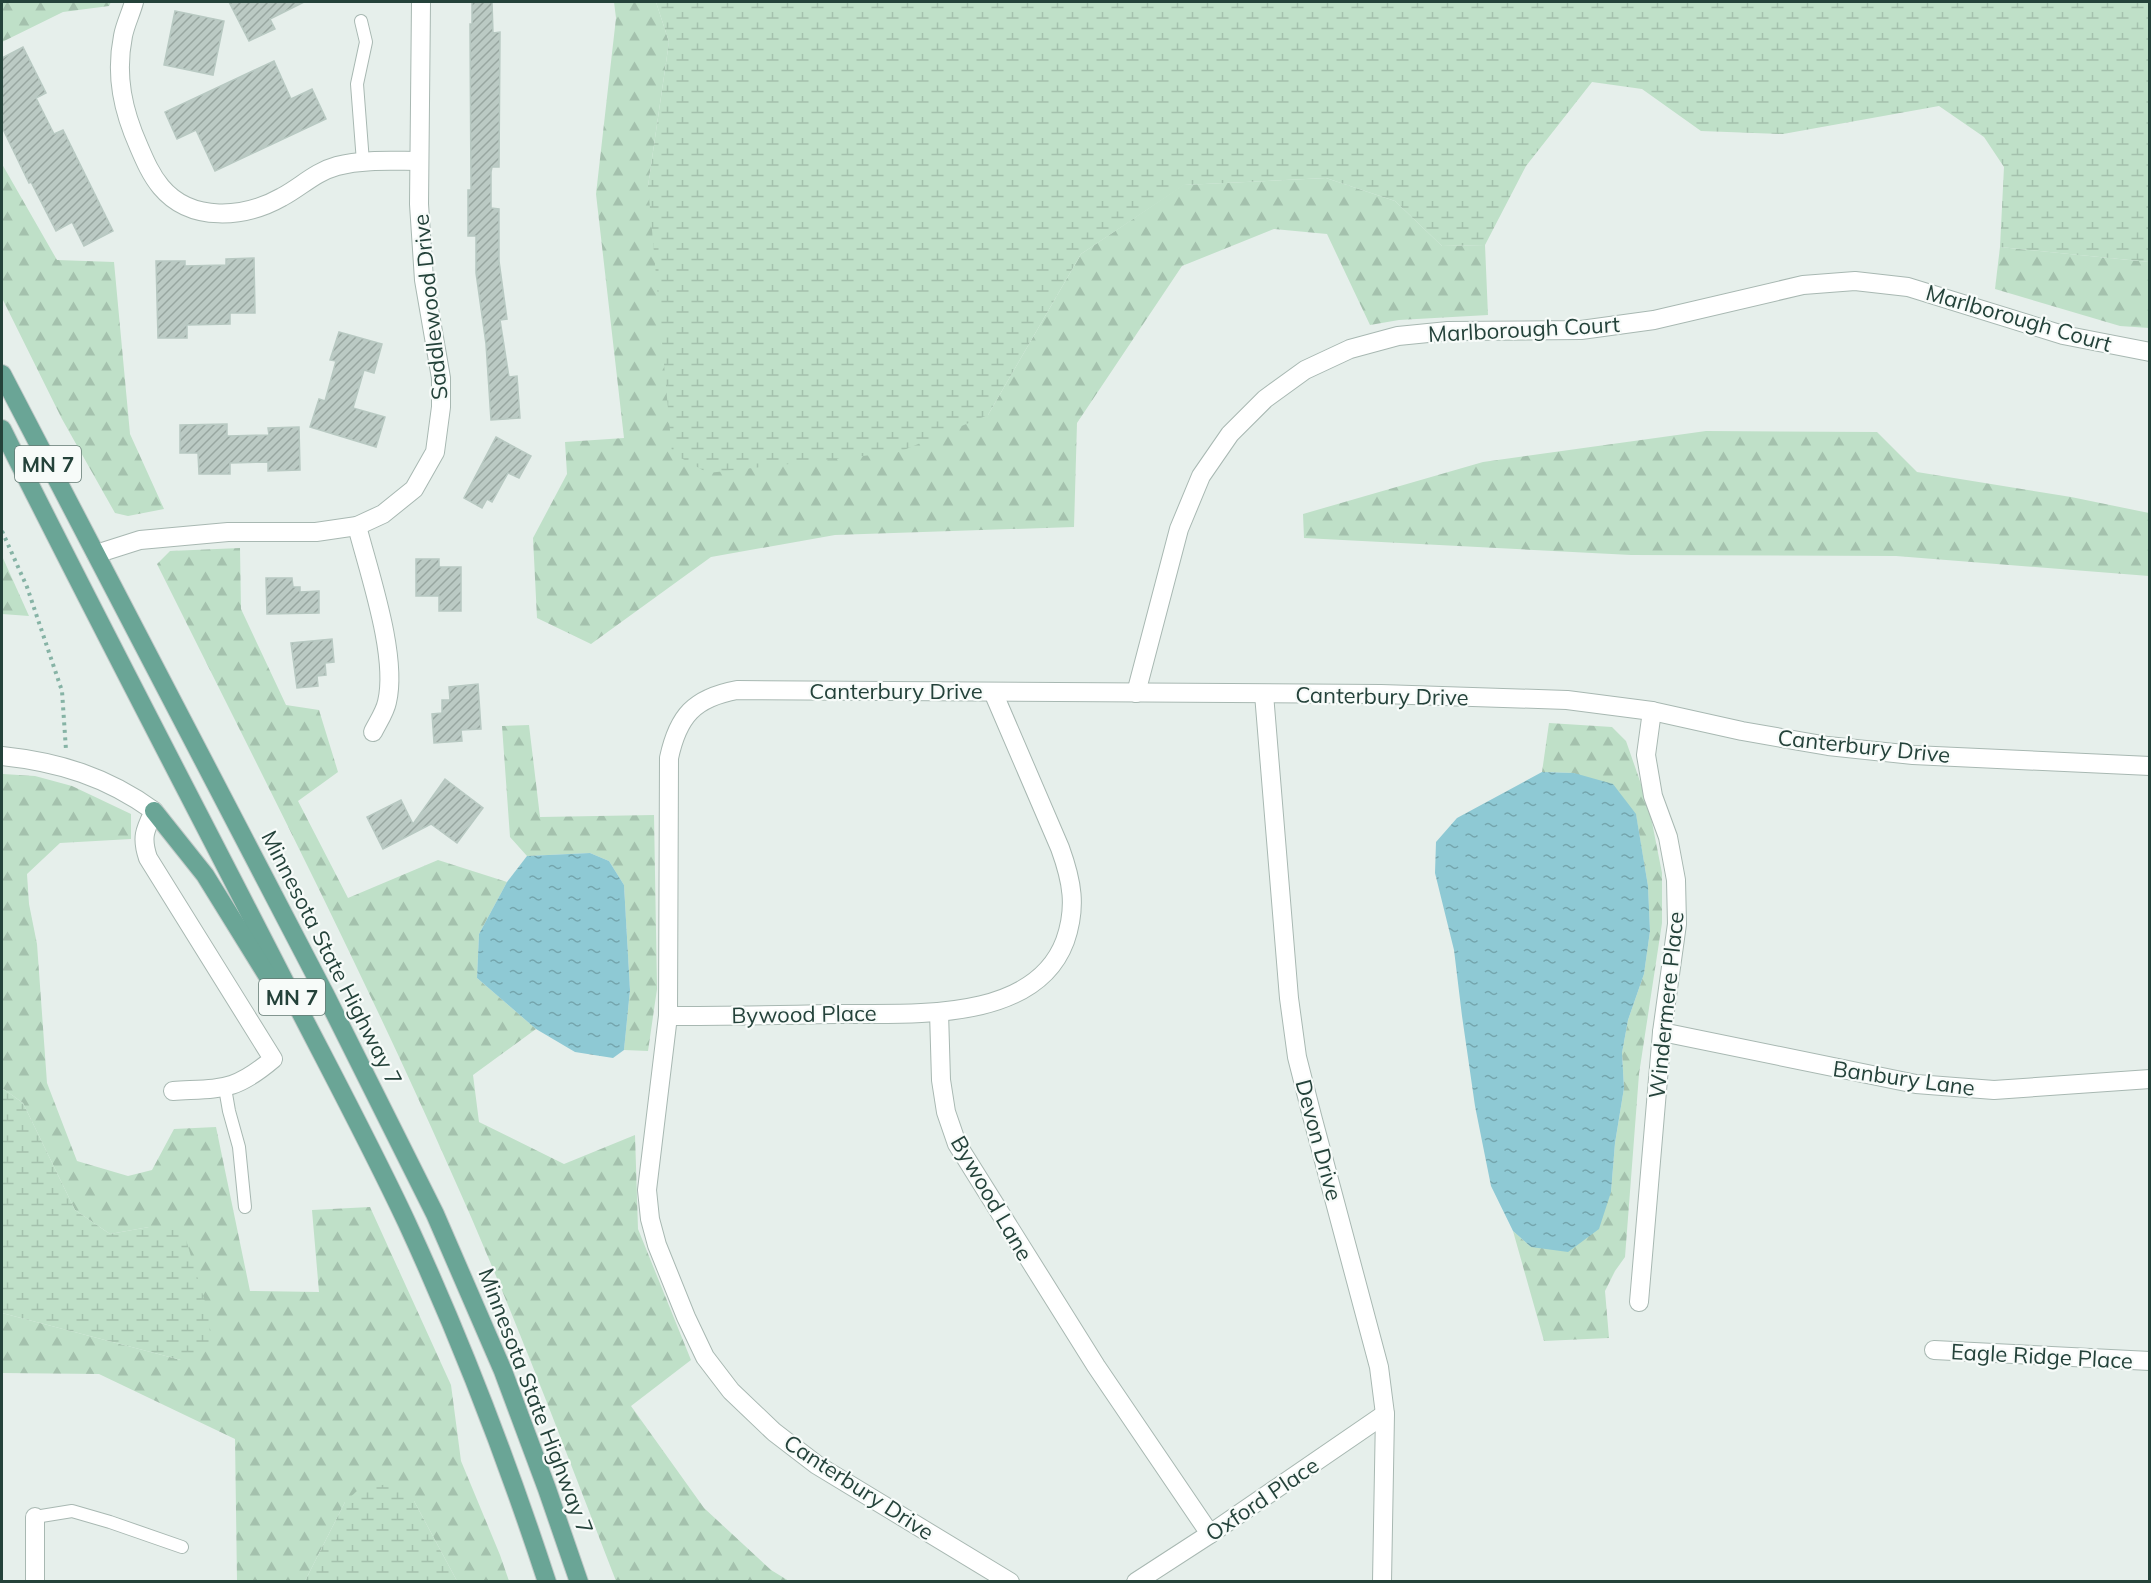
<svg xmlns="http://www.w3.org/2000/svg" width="2151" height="1583" viewBox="0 0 2151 1583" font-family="Mulish,sans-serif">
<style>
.forest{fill:url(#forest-firs)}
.wetland{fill:url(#wetland-marsh)}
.water{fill:url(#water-ripples)}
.building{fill:url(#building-hatch);stroke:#b8c9c2;stroke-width:1.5}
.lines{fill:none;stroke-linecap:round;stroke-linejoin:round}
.lane-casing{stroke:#a8b8b2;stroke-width:14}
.street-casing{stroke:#a8b8b2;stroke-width:20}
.primary-casing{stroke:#c2cac8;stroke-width:20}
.path{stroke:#86b3a5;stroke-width:4;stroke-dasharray:3 4.5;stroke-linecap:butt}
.lane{stroke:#fff;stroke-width:12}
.street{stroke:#fff;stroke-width:18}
.primary{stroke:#6aa596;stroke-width:18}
.labels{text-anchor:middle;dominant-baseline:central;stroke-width:4.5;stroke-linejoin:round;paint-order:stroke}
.shield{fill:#f7fbf9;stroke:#637a73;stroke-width:1.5}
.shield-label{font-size:21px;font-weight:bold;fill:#24423a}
.street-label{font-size:22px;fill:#24423a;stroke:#f7fbf9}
</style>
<defs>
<pattern id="forest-firs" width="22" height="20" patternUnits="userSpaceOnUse" patternTransform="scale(1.5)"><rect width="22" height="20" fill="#bfe0c8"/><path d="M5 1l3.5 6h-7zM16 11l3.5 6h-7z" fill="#a4c1ad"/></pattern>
<pattern id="wetland-marsh" width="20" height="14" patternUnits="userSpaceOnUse" patternTransform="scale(1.5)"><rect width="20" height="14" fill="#bfe0c8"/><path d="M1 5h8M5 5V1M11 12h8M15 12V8" fill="none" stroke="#a4c1ad"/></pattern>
<pattern id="water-ripples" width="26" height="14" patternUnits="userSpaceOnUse" patternTransform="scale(1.5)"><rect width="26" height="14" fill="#8ec9d4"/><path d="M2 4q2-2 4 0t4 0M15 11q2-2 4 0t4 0" fill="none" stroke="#74a5ad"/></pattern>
<pattern id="building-hatch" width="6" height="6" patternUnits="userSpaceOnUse" patternTransform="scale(1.5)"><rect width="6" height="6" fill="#bbcac4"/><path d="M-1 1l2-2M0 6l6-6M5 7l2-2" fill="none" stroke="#98a6a0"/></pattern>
</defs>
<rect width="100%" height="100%" fill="#e6efeb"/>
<g class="forest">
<polygon points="2,2 111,2 109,6 63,12 2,42"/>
<polygon points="614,2 656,2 669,42 648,186 988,415 1081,254 1183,185 1326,178 1395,201 1442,246 1485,245 1488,315 1399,320 1370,325 1327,234 1274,229 1182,266 1077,423 1074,527 835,535 711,557 591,644 537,618 533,538 567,474 565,442 624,438 596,194 616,18"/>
<polygon points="2,164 57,260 114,262 130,434 164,509 128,516 115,513 62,419 2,298"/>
<polygon points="2000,247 2149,262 2149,328 2120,326 1995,289"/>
<polygon points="1706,431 1877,432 1917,472 2071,497 2149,513 2149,576 1896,556 1631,555 1304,538 1303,514 1483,462"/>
<path d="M240 548 241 609 286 705 319 710 338 772 298 801 348 898 438 860 507 882 479 934 477 978 536 1029 473 1075 479 1122 564 1164 635 1135 638 1229 691 1360 631 1406 704 1508 771 1570 789 1581H616C562 1442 510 1302 448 1165 358 961 256 763 157 564L170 551Z"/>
<polygon points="2,556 29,616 2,614"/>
<polygon points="1549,723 1612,727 1626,741 1649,807 1662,873 1662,923 1639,1074 1625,1257 1615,1271 1605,1291 1609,1338 1544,1341 1513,1231 1531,1247 1611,1192 1615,1143 1624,1088 1622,1053 1628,1020 1644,974 1650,931 1648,886 1636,815 1574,773 1542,772"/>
<polygon points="529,725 540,817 654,815 657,989 648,1051 624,1050 630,990 624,885 609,861 590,853 527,856 510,837 502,726"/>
<polygon points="3,774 35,776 72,786 131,814 131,839 60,843 27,874 29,904 37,944 47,1083 77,1161 128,1176 152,1170 174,1129 216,1127 250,1291 319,1292 312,1210 370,1207 451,1385 461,1461 500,1555 509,1581 457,1581 414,1501 345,1502 305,1581 237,1581 235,1439 99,1374 2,1373 2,1313 181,1360 149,1227 110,1234 75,1210 23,1103 2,1088 2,798"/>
</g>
<g class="wetland">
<polygon points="656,2 2149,2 2149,262 2000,247 2004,167 1984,137 1939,106 1783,134 1701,131 1642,89 1592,82 1526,166 1485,245 1442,246 1395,201 1326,178 1184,185 1081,254 988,415 899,452 708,473 672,453 648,186 669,42"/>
<polygon points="2,1088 23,1103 75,1210 110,1234 149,1227 183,1230 210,1318 209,1350 181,1360 2,1313"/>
<polygon points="387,1484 414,1501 457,1581 305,1581 345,1502 358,1490"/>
</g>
<g class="water">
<polygon points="1542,772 1574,773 1613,784 1636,814 1648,886 1650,931 1644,974 1628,1020 1622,1053 1624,1088 1615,1143 1611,1192 1599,1229 1568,1252 1531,1247 1513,1231 1491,1186 1475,1106 1462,1016 1454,950 1435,873 1436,842 1457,818"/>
<polygon points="590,853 609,861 624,885 630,990 624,1050 613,1058 575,1052 536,1029 477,978 479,934 507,882 527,856"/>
</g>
<g class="building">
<polygon points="229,2 304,2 270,19 275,29 249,41"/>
<polygon points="472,2 492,2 493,33 500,32 499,167 492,167 491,172 491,208 499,209 499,261 507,319 500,320 509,377 517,376 520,418 491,420 486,344 476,273 476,236 468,236 468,190 471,190 470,24 472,24"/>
<polygon points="175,11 224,21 213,75 164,65"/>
<polygon points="23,47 46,93 36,98 54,134 63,130 113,231 84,246 72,222 56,231 31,182 29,183 2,127 2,58"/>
<polygon points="274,61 291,99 312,89 326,119 215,171 196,130 177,139 165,112"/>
<polygon points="254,258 255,313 230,313 230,324 187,325 187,338 158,338 156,261 185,261 185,266 226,265 226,259"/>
<polygon points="339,332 382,344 374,373 364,370 353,408 385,417 376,447 310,427 319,399 325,401 336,361 330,360"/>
<polygon points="227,424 227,436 269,435 268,428 299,427 300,470 268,471 268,462 230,463 230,474 199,474 198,453 180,453 180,425"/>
<polygon points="496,437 531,456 519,478 508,473 492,502 487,499 482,508 464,498"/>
<polygon points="416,559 439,559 439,567 461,567 461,611 439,611 439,596 416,596"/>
<polygon points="266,578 292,578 293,587 300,587 300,592 319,591 319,613 267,614"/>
<polygon points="332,639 334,662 325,663 326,675 317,676 318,686 297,688 291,643"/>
<polygon points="478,684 481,729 461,730 462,741 434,743 432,714 442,713 442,700 450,700 449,687"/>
<polygon points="445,779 483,808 457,843 431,824 383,849 367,817 401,800 413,824"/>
</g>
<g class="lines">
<g class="lane-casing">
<g id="lane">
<polyline points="361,21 366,42 357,84 363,162"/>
<polyline points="225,1088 229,1111 239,1147 245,1207"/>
<polyline points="35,1517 72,1511 110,1522 182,1547"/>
</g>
</g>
<g class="street-casing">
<g id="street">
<path d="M134 2C131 13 125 25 123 36 115 76 123 111 139 147 145 161 151 175 161 187 191 223 245 218 282 197 301 187 315 172 337 166 364 159 392 161 419 161"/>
<path d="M357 526C369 573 398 656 387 702 385 712 378 722 373 732"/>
<polyline points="96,554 140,540 228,532 316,532 357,526 383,514 414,489 435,452 441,407 441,378 424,280 419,204 421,2"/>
<polyline points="1136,693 1179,529 1201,476 1230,434 1265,399 1305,370 1350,349 1398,336 1448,331 1581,330 1654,320 1803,285 1855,281 1908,287 2063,335 2150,352"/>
<polyline points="1264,694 1289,998 1297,1057 1312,1116 1379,1367 1385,1414 1382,1582"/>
<path d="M2 756C59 762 107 777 154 811 145 830 141 837 148 858L273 1059C234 1092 222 1088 173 1091"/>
<polyline points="939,1012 941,1080 946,1112 957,1144 1096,1366 1210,1534"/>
<path d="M668 1016C725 1016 781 1015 837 1014 909 1013 1034 1024 1065 941 1077 907 1072 881 1060 848L993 692"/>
<polyline points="1662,1032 1916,1084 1994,1090 2150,1079"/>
<polyline points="1639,1302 1662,1032 1677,924 1676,880 1668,837 1653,796 1646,755 1652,711"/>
<polyline points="1934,1350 2150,1361"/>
<polyline points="35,1582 35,1517"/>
<path d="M1010 1582 817 1465 774 1432 731 1391 705 1357 686 1317 657 1245 650 1219 647 1190 668 1016 669 758C678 716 694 698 737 690L1381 694 1567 700 1652 711 1742 731 1828 746 1913 755 2150 766"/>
<polyline points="1136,1582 1210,1534 1385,1414"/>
</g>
</g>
<g class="primary-casing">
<g id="primary">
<polyline points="2,374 325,994 435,1214 503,1371 547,1489 579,1582"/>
<path d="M2 429C95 616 193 802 288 988 328 1066 370 1144 407 1223 461 1340 507 1460 547 1582"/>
<polyline points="154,811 205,875 278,993"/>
</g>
</g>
<polyline class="path" points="2,531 27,587 62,691 66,750"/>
<use href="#lane" class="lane"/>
<use href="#street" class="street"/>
<use href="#primary" class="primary"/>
</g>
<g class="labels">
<g class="shield">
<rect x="15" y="446" width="66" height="36" rx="4.5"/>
<rect x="259" y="979" width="66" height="36" rx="4.5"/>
</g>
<g class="shield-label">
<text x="48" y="464">MN 7</text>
<text x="292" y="997">MN 7</text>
</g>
<g class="street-label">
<text transform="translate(430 307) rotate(-96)">Saddlewood Drive</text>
<text transform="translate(2019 318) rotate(16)">Marlborough Court</text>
<text transform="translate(1524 329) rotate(-3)">Marlborough Court</text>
<text x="896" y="691">Canterbury Drive</text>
<text transform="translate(1382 696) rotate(1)">Canterbury Drive</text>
<text transform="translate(1864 746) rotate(6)">Canterbury Drive</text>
<text transform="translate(332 958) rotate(63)">Minnesota State Highway 7</text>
<text transform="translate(1666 1005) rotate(-84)">Windermere Place</text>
<text transform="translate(804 1014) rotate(-1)">Bywood Place</text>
<text transform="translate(1904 1078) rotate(8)">Banbury Lane</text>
<text transform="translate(1319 1140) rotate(75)">Devon Drive</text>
<text transform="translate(992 1198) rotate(60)">Bywood Lane</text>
<text transform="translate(2042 1356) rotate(3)">Eagle Ridge Place</text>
<text transform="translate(536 1401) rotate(69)">Minnesota State Highway 7</text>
<text transform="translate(859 1487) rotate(33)">Canterbury Drive</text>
<text transform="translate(1262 1499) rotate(-34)">Oxford Place</text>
</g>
</g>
<rect width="2151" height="1583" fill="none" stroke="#24423a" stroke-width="6"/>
</svg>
